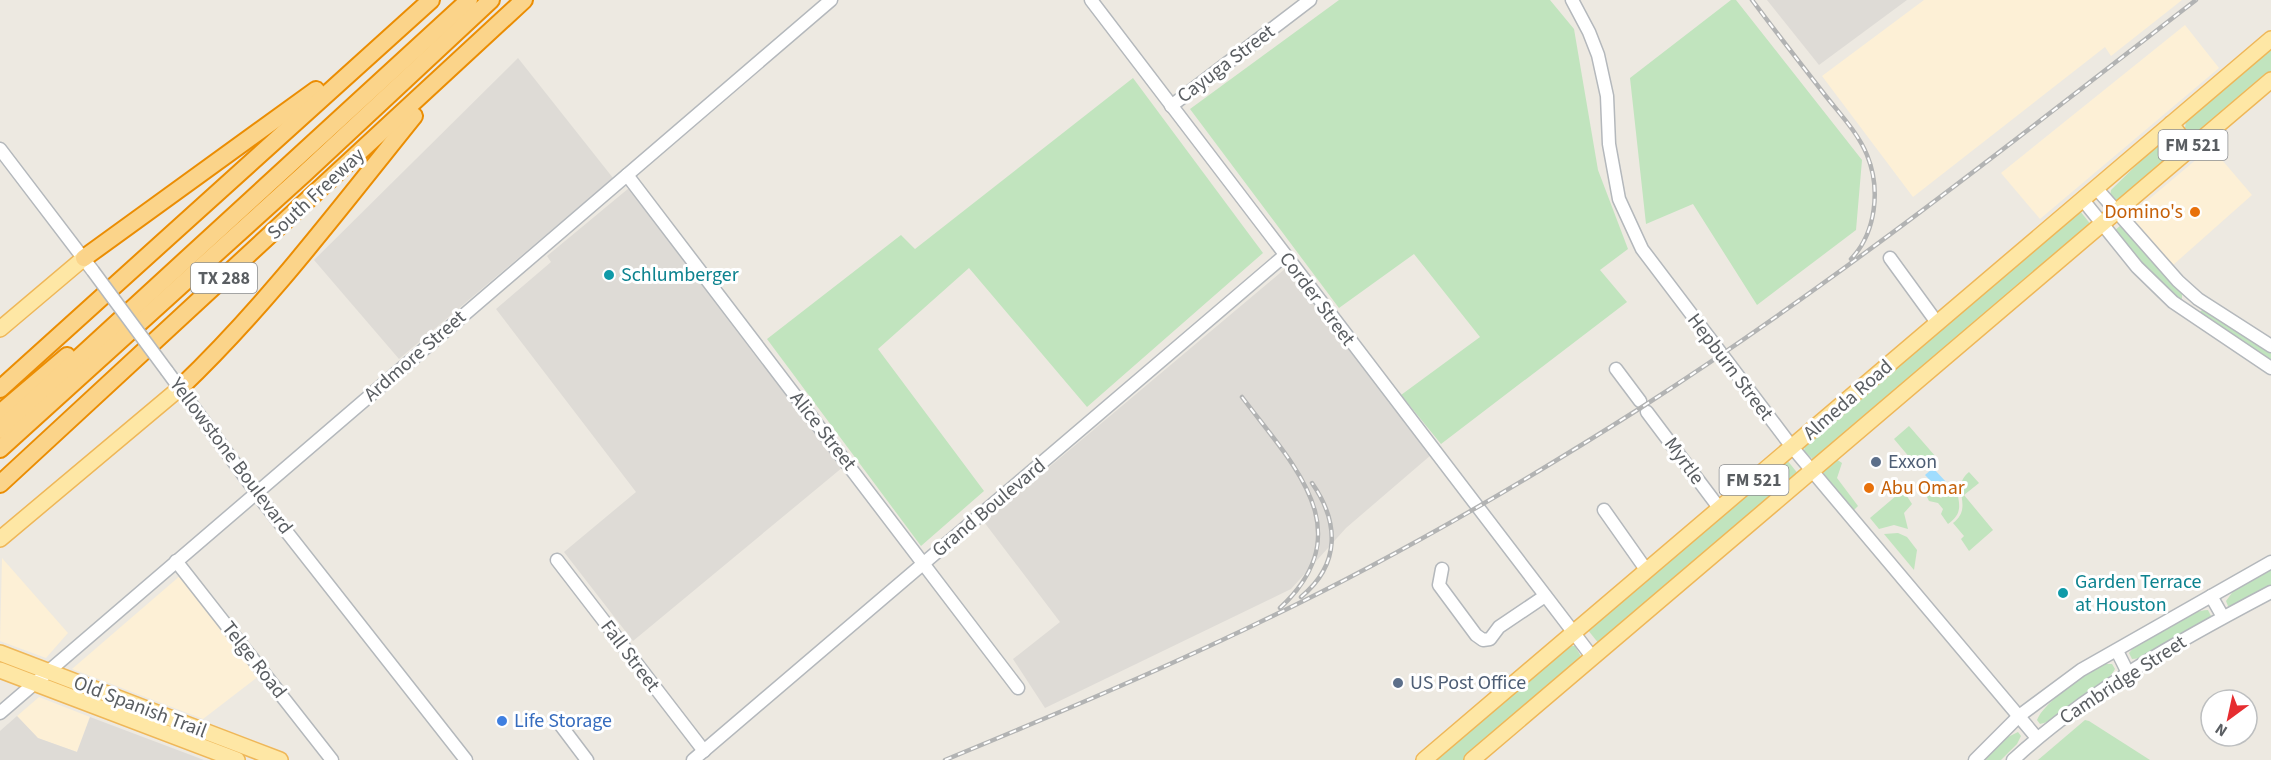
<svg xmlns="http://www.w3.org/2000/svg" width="2271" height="760" viewBox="0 0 2271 760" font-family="'Source Sans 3',sans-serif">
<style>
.commercial{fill:#fdf0d6}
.industrial{fill:#dedbd6}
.green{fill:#c1e4be}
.water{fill:#a0ddfe}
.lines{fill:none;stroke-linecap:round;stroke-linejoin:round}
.minor-casing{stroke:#b4b8bc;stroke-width:15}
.major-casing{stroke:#efb758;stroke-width:18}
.highway-casing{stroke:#eb8d03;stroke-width:20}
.minor{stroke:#fff;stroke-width:12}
.major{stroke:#fee7a5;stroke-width:15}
.highway{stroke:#fbd48a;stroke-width:16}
.rail-casing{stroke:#b2b3b3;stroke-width:4.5}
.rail{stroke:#fff;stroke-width:2;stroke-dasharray:7;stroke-linecap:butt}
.minor-bridge-casing{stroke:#b4b8bc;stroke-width:15;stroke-linecap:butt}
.minor-bridge{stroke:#fff;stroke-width:12}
.food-dot{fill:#e8710a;stroke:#fff;stroke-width:2}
.culture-dot{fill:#0f9aa8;stroke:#fff;stroke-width:2}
.service-dot{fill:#5c6f8a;stroke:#fff;stroke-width:2}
.shop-dot{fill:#3f7fe0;stroke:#fff;stroke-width:2}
.labels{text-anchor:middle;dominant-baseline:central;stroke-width:6;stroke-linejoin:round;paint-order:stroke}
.shield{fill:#fff;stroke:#8c8e91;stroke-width:1.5}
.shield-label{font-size:18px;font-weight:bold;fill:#5a5e62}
.street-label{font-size:20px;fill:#5a5e62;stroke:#fff}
.food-label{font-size:20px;fill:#c56008;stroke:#fff;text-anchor:end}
.culture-label{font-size:20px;fill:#0d838f;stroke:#fff;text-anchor:start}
.service-label{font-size:20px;fill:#4e5e75;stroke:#fff;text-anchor:start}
.shop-label{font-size:20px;fill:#366cbe;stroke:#fff;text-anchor:start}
</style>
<rect width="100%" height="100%" fill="#ede9e1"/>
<g class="commercial">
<polygon points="1924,0 2182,0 2111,56 2105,47 1913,197 1822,76"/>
<polygon points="2185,25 2219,68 2040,219 2001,173"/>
<polygon points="2211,147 2252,195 2172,266 2129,216"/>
<polygon points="2,558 68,633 46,658 0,641"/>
<polygon points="181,575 259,676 203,719 72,669"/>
<polygon points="39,697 90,717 77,752 37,738 17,716"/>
</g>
<g class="industrial">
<polygon points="1767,0 1907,0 1819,65"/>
<polygon points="518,58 613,178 399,359 314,260"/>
<polygon points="629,188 843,467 633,641 564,552 636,492 496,309 551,262 547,256"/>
<polygon points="1286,268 1431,455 1346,528 1291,589 1045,708 1013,659 1060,622 984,522"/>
<polygon points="17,716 38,738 77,752 90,717 204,760 0,760 0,731"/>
</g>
<g class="green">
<polygon points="1339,0 1550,0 1574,29 1598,170 1628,249 1600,270 1627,302 1441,444 1401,395 1480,337 1414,254 1339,308 1190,109"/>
<polygon points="1731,0 1736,0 1862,160 1856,230 1757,305 1693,204 1646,224 1630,78"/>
<polygon points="2271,48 2271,75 2195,136 2185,128 2186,121"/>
<polygon points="1133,78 1263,253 1087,407 969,268 878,349 984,491 921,546 767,339 901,235 915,249"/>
<polygon points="2173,135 2181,146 2179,153 2117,203 2110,196 2111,190 2160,142"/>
<polygon points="2080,211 2092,226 1814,460 1804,451 1805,445"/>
<path d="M2121 225 2182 291V300C2158 291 2131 251 2114 231Z"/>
<polygon points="2202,310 2271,351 2271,362 2199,313"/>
<polygon points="1909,426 1936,457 1921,471 1894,439"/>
<polygon points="1836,459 1842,463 1837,478 1858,506 1853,511 1823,474 1825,467"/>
<polygon points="1787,460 1799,475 1600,645 1587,629"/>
<path d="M1969 472 1979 483 1964 495 1993 530 1969 551 1961 539 1964 536 1953 523C1975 506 1949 488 1969 472Z"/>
<path d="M1952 489 1957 491C1960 506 1962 514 1948 524L1941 514 1943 509 1938 503 1929 501 1924 491 1941 498Z"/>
<polygon points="1903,490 1912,504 1904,513 1908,529 1894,525 1879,529 1870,518"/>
<polygon points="1898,533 1907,537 1917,550 1914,570 1884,534"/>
<polygon points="2271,569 2271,590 2236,606 2228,606 2226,601 2234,590"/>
<path d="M2208 610 2211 616 2205 624 2142 658 2132 659 2129 653C2140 637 2189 610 2208 610Z"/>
<polygon points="1569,646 1575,646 1582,658 1465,760 1434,760"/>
<path d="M2102 664H2112L2115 669C2106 686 2059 720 2040 724L2037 720C2043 703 2085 674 2102 664Z"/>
<polygon points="2085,720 2089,721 2150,760 2038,760"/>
<polygon points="2018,732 2021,736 2017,744 2001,760 1982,760 2004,739"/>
</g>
<polygon class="water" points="1933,468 1948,484 1940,491 1925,475"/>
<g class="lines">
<g class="minor-casing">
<g id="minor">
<polyline points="1091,0 1593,658"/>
<polyline points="1572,0 1589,32 1598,55 1607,96 1609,144 1619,199 1642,249 1792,447 2037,738"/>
<polyline points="1171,106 1310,0"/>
<polyline points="0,149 93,271"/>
<polyline points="627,175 1018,688"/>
<polyline points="2096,188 2178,281 2198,299 2271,346"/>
<polyline points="2083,200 2137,267 2173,302 2271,368"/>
<polyline points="1890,258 1938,324"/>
<polyline points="1616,369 1640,401"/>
<polyline points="167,371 264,503 466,760"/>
<polyline points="1647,412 1720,509"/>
<polyline points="1604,510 1647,571"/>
<polyline points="557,560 704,751"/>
<polyline points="176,561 332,760"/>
<polyline points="1442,569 1439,585 1476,635 1483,640 1490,639 1499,627 1545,596"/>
<polyline points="2211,596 2223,617"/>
<polyline points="2117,651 2128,673"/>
<polyline points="0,713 831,0"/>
<polyline points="556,719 587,760"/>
<polyline points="693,760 1284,256"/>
<polyline points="1975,760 2019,716 2081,670 2271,562"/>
<path d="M2013 760C2089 690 2180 640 2271 592"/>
</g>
</g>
<g class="major-casing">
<g id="major">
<polyline points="2171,124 2189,148"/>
<polyline points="0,329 84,258"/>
<polyline points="0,539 180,388"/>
<polyline points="0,653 280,760"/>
<polyline points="0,670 237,760"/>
<polyline points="1424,760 2271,39"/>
<polyline points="1472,760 2271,80"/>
</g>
</g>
<g class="highway-casing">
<g id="highway">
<polyline points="84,258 316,90"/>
<path d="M180 388C267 305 339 209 414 116"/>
<polyline points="0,389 431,0"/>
<polyline points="0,413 67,356"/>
<polyline points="0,430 469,0"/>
<polyline points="0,449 304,174 491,0"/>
<polyline points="0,484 524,0"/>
</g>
</g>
<use href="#minor" class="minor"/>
<use href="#major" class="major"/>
<use href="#highway" class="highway"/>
<g class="rail-casing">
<g id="rail">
<path d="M1752 0C1776 32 1800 63 1825 95 1840 114 1858 133 1867 155 1881 189 1876 233 1851 259"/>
<path d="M1242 397C1292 464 1363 531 1280 608"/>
<path d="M1301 597C1341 564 1339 522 1312 483"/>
<path d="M945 760C1049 717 1154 673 1256 624 1389 561 1518 486 1642 407 1835 283 2015 140 2196 0"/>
</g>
</g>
<use href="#rail" class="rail"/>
<g class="minor-bridge-casing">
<polyline id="minor-bridge" points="93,271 167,371"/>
</g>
<use href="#minor-bridge" class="minor-bridge"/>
</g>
<g class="food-dot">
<circle cx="2195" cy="212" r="6"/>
<circle cx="1869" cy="488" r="6"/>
</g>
<g class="culture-dot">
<circle cx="609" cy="275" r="6"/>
<circle cx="2063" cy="593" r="6"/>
</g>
<g class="service-dot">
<circle cx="1876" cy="462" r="6"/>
<circle cx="1398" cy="683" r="6"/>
</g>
<circle class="shop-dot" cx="502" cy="721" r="6"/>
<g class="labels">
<g class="shield">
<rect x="2158.5" y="130" width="69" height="30" rx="4.5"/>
<rect x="191" y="263" width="66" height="30" rx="4.5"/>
<rect x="1719.5" y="465" width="69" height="30" rx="4.5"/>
</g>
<g class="shield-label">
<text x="2193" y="145">FM 521</text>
<text x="224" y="278">TX 288</text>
<text x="1754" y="480">FM 521</text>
</g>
<g class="street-label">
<text transform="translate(1226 64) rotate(-37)">Cayuga Street</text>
<text transform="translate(316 194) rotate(-43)">South Freeway</text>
<text transform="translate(1317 299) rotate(53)">Corder Street</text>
<text transform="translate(415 356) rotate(-41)">Ardmore Street</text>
<text transform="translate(1730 367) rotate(53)">Hepburn Street</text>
<text transform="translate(1848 400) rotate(-41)">Almeda Road</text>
<text transform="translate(823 431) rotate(52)">Alice Street</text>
<text transform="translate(231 456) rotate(53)">Yellowstone Boulevard</text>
<text transform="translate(1684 461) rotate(54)">Myrtle</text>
<text transform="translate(989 508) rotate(-40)">Grand Boulevard</text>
<text transform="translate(630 656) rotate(53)">Fall Street</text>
<text transform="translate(254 660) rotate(52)">Telge Road</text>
<text transform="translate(2123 680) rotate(-33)">Cambridge Street</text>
<text transform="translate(140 707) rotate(21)">Old Spanish Trail</text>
</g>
<g class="food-label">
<text x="2183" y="212">Domino's</text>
<text x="1881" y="488" text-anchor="start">Abu Omar</text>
</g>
<g class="culture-label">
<text x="621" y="275">Schlumberger</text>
<text x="2075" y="582">Garden Terrace<tspan x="2075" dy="23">at Houston</tspan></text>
</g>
<g class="service-label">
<text x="1888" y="462">Exxon</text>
<text x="1410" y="683">US Post Office</text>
</g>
<g class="shop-label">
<text x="514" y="721">Life Storage</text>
</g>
</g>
<g transform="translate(2229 718) rotate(213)"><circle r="28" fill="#ffffff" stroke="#bdbfc0" stroke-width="1.5"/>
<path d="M0-4.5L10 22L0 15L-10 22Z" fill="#e62d30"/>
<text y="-9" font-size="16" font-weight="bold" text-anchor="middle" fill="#5a5e62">N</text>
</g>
</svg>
